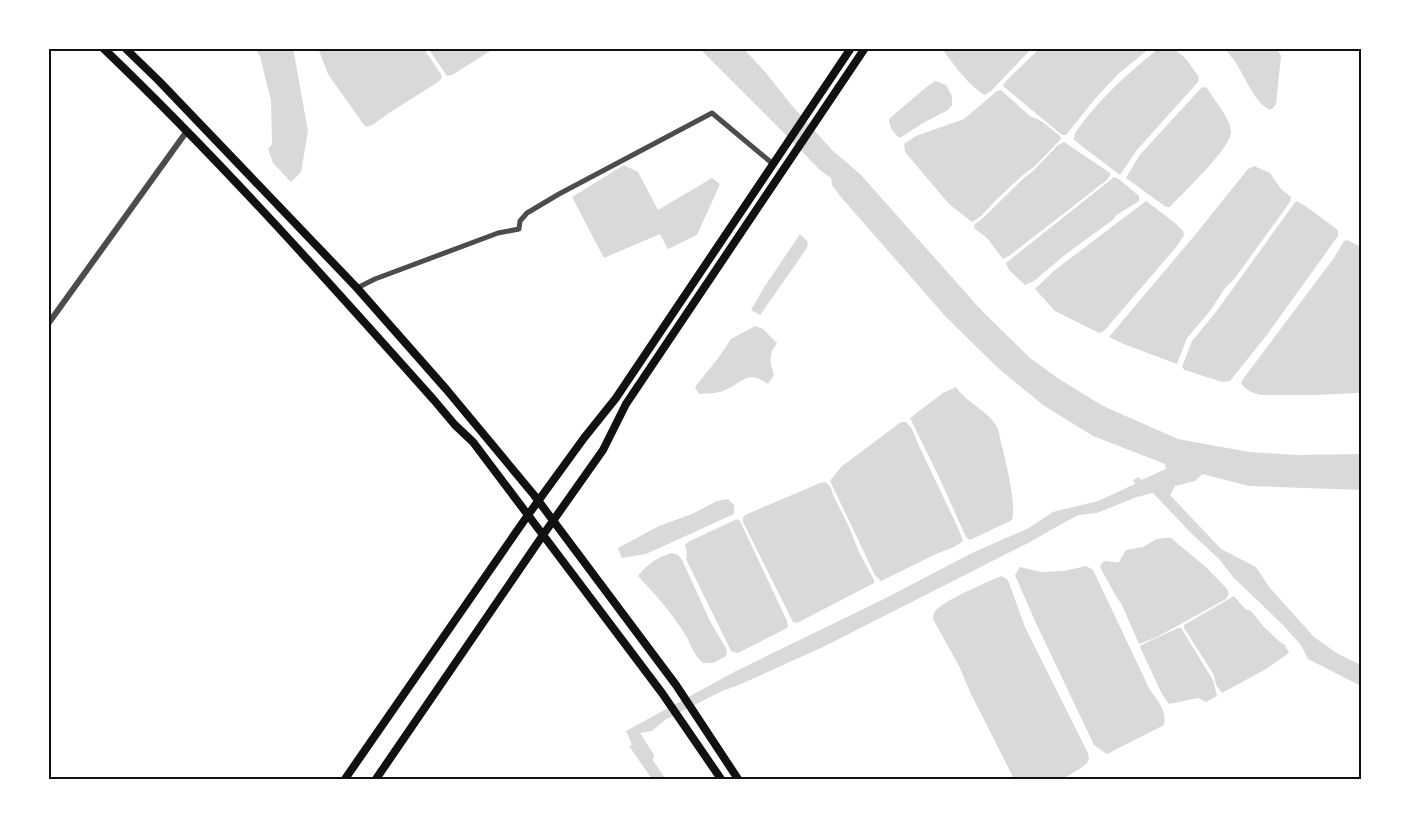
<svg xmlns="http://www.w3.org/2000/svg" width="1409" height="827" viewBox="0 0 1409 827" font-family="Barlow,sans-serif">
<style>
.water{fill:#d9d9d9}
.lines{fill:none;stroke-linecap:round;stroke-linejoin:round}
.minor{stroke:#4c4c4c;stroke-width:5}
.tertiary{stroke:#4c4c4c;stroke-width:6}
.secondary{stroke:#111;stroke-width:8}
.primary{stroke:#111;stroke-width:8}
.trunk{stroke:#111;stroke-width:8}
.neatline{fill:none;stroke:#111;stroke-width:2}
</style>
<rect width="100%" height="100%" fill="#fff"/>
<g class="water">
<polygon points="254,48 293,48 308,131 301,172 291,182 273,163 268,149 272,144 271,101 260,56"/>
<polygon points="318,48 423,48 441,74 442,78 438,82 389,113 374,124 367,127 364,125 328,74"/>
<polygon points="428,48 495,48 452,75 447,76"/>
<polygon points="699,48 743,48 766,73 793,107 832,150 860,174 982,311 1030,358 1059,379 1103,406 1178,439 1249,452 1297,455 1361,454 1361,490 1249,486 1202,474 1195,481 1175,486 1170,495 1221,549 1256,567 1270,588 1314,637 1338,654 1361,665 1361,686 1308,659 1301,645 1283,625 1233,577 1219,559 1192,534 1153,493 1137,497 1097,513 1079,515 1065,522 1030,542 823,647 739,685 722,691 665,720 652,731 640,733 654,755 653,761 666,779 652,779 629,746 632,745 626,731 736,671 884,599 972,553 1029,528 1053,512 1098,501 1135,484 1133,480 1139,477 1141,480 1166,469 1165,464 1093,436 1043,405 998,368 946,317 840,196 832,185 831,178 820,170 781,130"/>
<path d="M942 48H1032L991 91 985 95C969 86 952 63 942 48Z"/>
<polygon points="1040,48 1150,48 1118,74 1094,100 1066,135 1062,135 1003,86 1005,82"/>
<path d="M1159 48C1183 48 1186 60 1199 77L1198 82 1136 151 1120 175 1074 140 1075 133C1098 100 1128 73 1159 48Z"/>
<path d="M1224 48H1272L1279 52 1281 56 1276 104 1273 108 1270 110C1255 103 1245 77 1236 63 1233 58 1228 53 1224 48Z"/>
<path d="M935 81 946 85 952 96V105L948 110 923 123 900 138C894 134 889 127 889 119L924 89Z"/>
<path d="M1206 87C1213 98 1231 119 1231 132 1231 148 1182 194 1170 207H1166L1126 178 1139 156 1201 88Z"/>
<path d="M1001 90 1031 117C1042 119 1051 129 1060 136L1061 139 1034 167 1024 174 997 199 981 216 972 222 949 204 905 152 904 144 916 136 964 119 997 91Z"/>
<polygon points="1064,142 1110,173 1110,176 1107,180 1009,256 1003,259 987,238 974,228 975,224 982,219 1024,178 1034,170 1058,145"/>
<polygon points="624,165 638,172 658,210 712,178 720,184 697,235 668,249 660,234 604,258 572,197"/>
<polygon points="1254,166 1270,173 1281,189 1291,197 1290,202 1235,278 1225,288 1210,311 1187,338 1177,364 1126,345 1109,337 1195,235 1248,169"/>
<polygon points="1114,177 1120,180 1139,196 1139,201 1115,216 1114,219 1066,254 1034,281 1025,285 1009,270 1006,263"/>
<polygon points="1146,201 1175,223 1183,231 1184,235 1177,246 1104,331 1099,333 1055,311 1035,289 1055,270"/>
<polygon points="1296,201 1304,205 1338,230 1338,236 1266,336 1230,381 1222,382 1185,370 1182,367 1192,341 1216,312"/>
<polygon points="800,234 808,242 807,248 760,315 751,310 763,289"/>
<path d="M1347 240 1361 247V393L1312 395H1261C1252 393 1246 390 1241 383L1243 379 1334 258 1344 241Z"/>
<path d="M755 326 763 329 777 343C768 355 770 362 774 375L768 384C747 369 743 383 723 391 716 394 706 393 699 394L695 387 719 357 731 339Z"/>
<path d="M956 387C967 404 989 410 998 429 1003 453 1017 498 1012 520L970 540 966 537 939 477 910 418 943 393Z"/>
<polygon points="901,422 906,422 912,429 919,446 959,530 963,541 954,547 938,553 881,581 875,575 830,481 841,467"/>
<polygon points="825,482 830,486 834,497 849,527 859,552 874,580 874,583 797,623 793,622 743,522 743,518 745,515 820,483"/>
<polygon points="728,499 734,505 734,514 646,554 622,558 618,548 659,526 692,514 717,501"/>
<polygon points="737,519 740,521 787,621 788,626 787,628 738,653 731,651 686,559 687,552 685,545 688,542"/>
<path d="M1166 538H1171L1207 568 1227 589C1229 593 1229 595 1226 599L1157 637 1139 644 1121 603 1117 598 1100 567C1104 556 1111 564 1119 562L1126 550 1143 547 1157 539Z"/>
<path d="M672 553 678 555 682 560 710 621 727 650 726 656 713 663H703C691 652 692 644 683 631 671 612 654 593 638 576 646 565 659 556 672 553Z"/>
<path d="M1086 566 1093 570 1150 690C1158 701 1167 711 1164 725L1107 754 1094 745 1035 621 1015 575 1020 567 1041 572 1064 571Z"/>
<path d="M1001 576 1007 579 1009 583 1025 627 1088 753 1089 759 1087 763 1081 768 1063 779H1014L971 694 959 666 933 619C934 613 933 614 936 610 947 599 985 583 1001 576Z"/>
<polygon points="1234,596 1245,609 1251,611 1264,627 1280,642 1285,645 1289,653 1266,669 1222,693 1216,685 1214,675 1184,628 1184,625"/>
<polygon points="1178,628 1181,628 1213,680 1217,696 1206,702 1198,698 1169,704 1162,694 1140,647 1141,645"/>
</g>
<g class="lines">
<polyline class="minor" points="357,288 375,279 498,233 519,229 520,221 527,213 559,194 712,113 773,164"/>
<polyline class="tertiary" points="48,324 187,131"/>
<g class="secondary">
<polyline points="528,515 584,438 616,398 851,48"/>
<polyline points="543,535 603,450 626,404 865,48"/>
</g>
<g class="primary">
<polyline points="345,779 528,515"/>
<polyline points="376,779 543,535"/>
</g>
<g class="trunk">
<path d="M103 48C219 159 326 279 433 399L455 425 473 442 662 693 721 779"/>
<polyline points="125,48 159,81 357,288 446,389 534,495 676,685 738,779"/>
</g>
</g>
<rect width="1409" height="827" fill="none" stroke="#ffffff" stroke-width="99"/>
<rect x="50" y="50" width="1310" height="728" class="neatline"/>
</svg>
